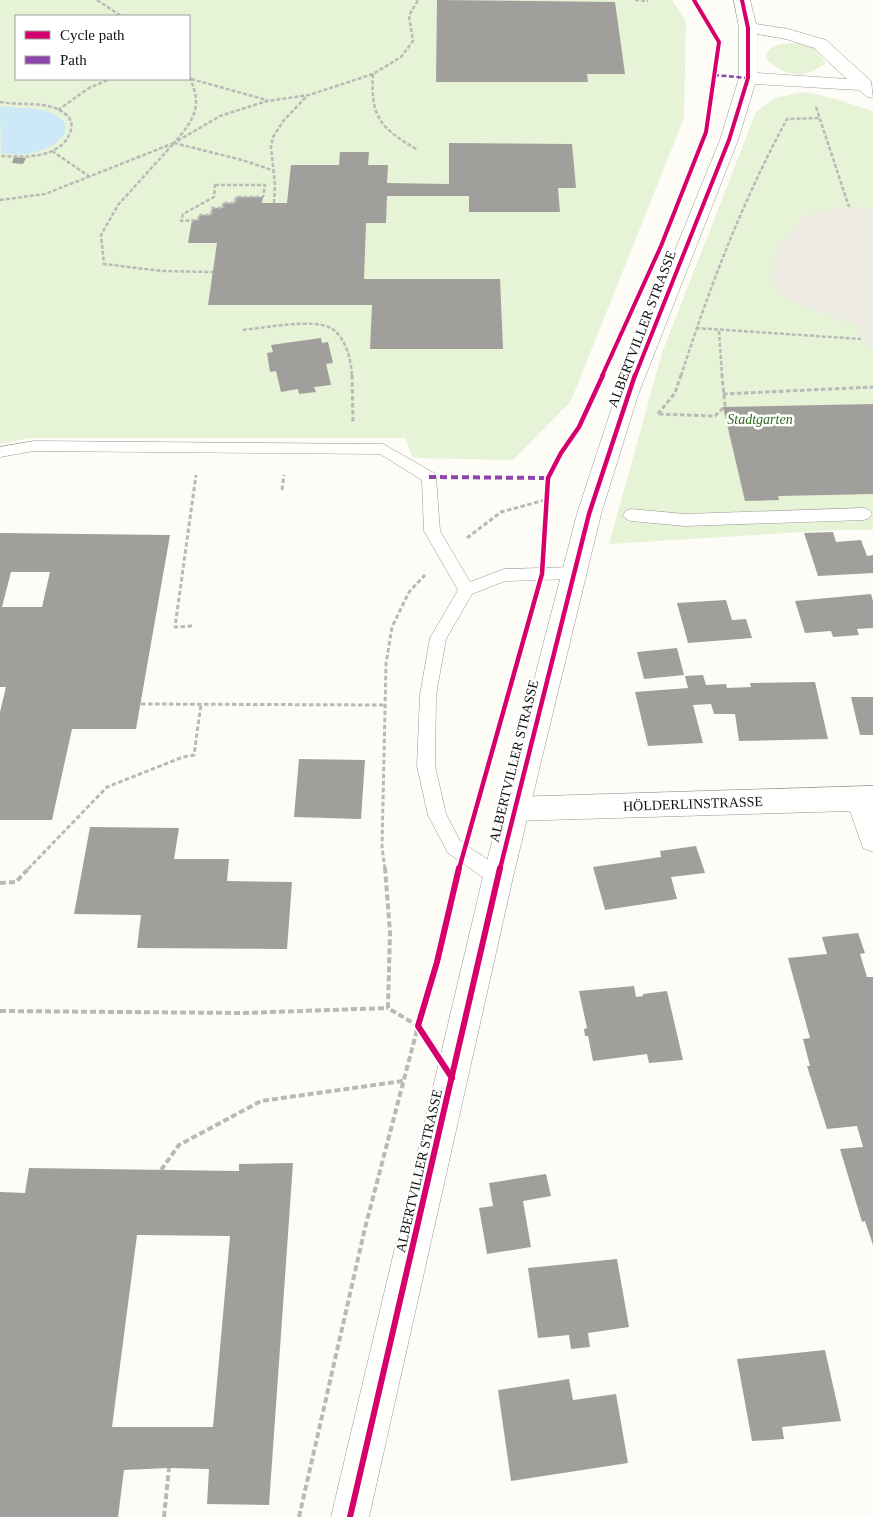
<svg xmlns="http://www.w3.org/2000/svg" width="873" height="1517" viewBox="0 0 873 1517" font-family="Georgia,serif">
<style>
.green{fill:#e7f3d7;fill-rule:evenodd}
.plaza{fill:#edebe2}
.water{fill:#cde8f7}
.building{fill:#a19f9c;fill-rule:evenodd}
.lines{fill:none;stroke-linecap:round;stroke-linejoin:round}
.service-casing{stroke:#979795;stroke-width:1}
.minor-casing{stroke:#979795;stroke-width:1}
.tertiary-casing{stroke:#979795;stroke-width:1}
.path-far2{stroke:#b9b9b8;stroke-width:2.5;stroke-dasharray:4 2;stroke-linecap:butt}
.path-far1{stroke:#b9b9b8;stroke-width:3;stroke-dasharray:4.5 2.5;stroke-linecap:butt}
.path{stroke:#b9b9b8;stroke-width:4;stroke-dasharray:6 3;stroke-linecap:butt}
.service{fill:#fffffe;fill-rule:evenodd}
.minor{fill:#fffffe;fill-rule:evenodd}
.tertiary{fill:#fffffe;fill-rule:evenodd}
.quiet-far1{stroke:#8e44ad;stroke-width:2.5;stroke-dasharray:5 2.5;stroke-linecap:butt}
.quiet{stroke:#8e44ad;stroke-width:4;stroke-dasharray:7 4;stroke-linecap:butt}
.cycleway-far2-casing{stroke:#fff;stroke-width:6}
.cycleway-far1-casing{stroke:#fff;stroke-width:8}
.cycleway-casing{stroke:#fff;stroke-width:9}
.cycleway-far2{stroke:#d6006c;stroke-width:4}
.cycleway-far1{stroke:#d6006c;stroke-width:4.5}
.cycleway{stroke:#d6006c;stroke-width:6}
.labels{text-anchor:middle;dominant-baseline:central;stroke-width:5;stroke-linejoin:round;paint-order:stroke}
.street-label{font-size:14px;fill:#111;stroke:#fff}
.park-label{font-size:14px;font-style:italic;fill:#2f6b1f;stroke:#fff}
</style>
<rect width="100%" height="100%" fill="#fdfcf7"/>
<g class="green">
<path d="M0 0H672L686 22 684 118 571 401 513 460 413 458 405 438H30L0 444ZM16 16H189V79H16Z"/>
<path d="M796 43 813 48 826 63C820 67 812 72 804 74 791 77 773 68 766 57 769 43 784 44 796 43Z"/>
<polygon points="804,92 832,98 873,111 873,530 836,530 609,544 662,353 756,112 775,98"/>
</g>
<polygon class="plaza" points="849,207 873,208 873,346 863,346 857,326 799,304 777,292 770,277 779,245 803,217 824,210"/>
<path class="water" d="M0 106C23 110 49 104 65 123V134C47 153 26 157 1 153Z"/>
<g class="building">
<polygon points="437,0 615,2 625,74 587,74 588,82 436,82"/>
<polygon points="449,143 572,144 576,188 558,188 560,212 469,212 469,196 387,196 386,223 366,223 364,279 500,279 503,349 370,349 372,305 208,305 217,243 188,243 192,220 198,220 199,215 211,215 212,208 223,208 223,203 235,203 236,197 263,197 262,203 287,203 291,165 339,165 340,152 369,152 368,165 388,165 387,183 449,184"/>
<polygon points="14,157 26,158 23,164 12,163"/>
<polygon points="321,338 322,343 328,342 333,363 326,364 331,385 314,387 316,392 299,394 298,389 281,392 276,371 270,372 267,353 273,352 271,345"/>
<polygon points="873,404 873,494 778,496 779,500 745,501 723,407"/>
<polygon points="833,532 836,542 861,540 867,556 873,555 873,573 818,576 804,533"/>
<path d="M0 533 170 535 136 729H72L52 820H0V712L6 687H0ZM11 572H50L42 607H2Z"/>
<polygon points="871,594 873,601 873,628 857,629 859,635 833,637 831,631 805,633 795,601"/>
<polygon points="726,600 732,620 746,619 752,638 688,643 677,603"/>
<polygon points="677,648 684,675 644,679 637,652"/>
<polygon points="703,675 706,685 726,684 727,688 751,687 750,683 815,682 828,739 739,741 735,714 714,714 711,704 693,705 703,743 648,746 635,692 688,688 685,676"/>
<polygon points="851,697 873,697 873,735 860,735"/>
<polygon points="299,759 365,760 361,819 294,817"/>
<polygon points="90,827 179,828 174,859 229,859 227,881 292,882 287,949 137,948 141,915 74,914"/>
<polygon points="696,846 705,873 671,877 677,899 605,910 593,867 661,857 660,851"/>
<polygon points="858,933 865,953 860,954 867,977 873,977 873,1245 865,1221 862,1222 840,1149 863,1147 857,1126 827,1129 807,1066 810,1066 803,1039 810,1038 788,958 827,954 822,937"/>
<polygon points="634,986 636,997 643,996 643,994 667,991 683,1060 649,1063 647,1054 593,1061 588,1036 585,1036 584,1029 587,1028 579,991"/>
<path d="M293 1163 269 1505 207 1504 209 1469 169 1468 124 1470 118 1517H0V1192L25 1193 29 1168 239 1171V1164ZM137 1235 230 1236 213 1427H112Z"/>
<polygon points="546,1174 551,1196 523,1201 531,1247 487,1254 479,1208 493,1206 489,1183"/>
<polygon points="617,1259 629,1327 588,1333 590,1347 571,1349 569,1335 538,1338 528,1268"/>
<polygon points="825,1350 841,1421 782,1427 784,1439 752,1441 737,1359"/>
<polygon points="569,1379 573,1400 616,1394 628,1463 511,1481 498,1390"/>
</g>
<g class="lines">
<g class="service-casing">
<g id="service">
<polygon points="34,441 383,444 434,473 436,477 440,531 470,582 504,569 573,567 579,569 581,573 579,577 573,579 505,581 472,594 446,639 436,695 435,766 446,814 460,841 505,871 507,877 505,883 498,885 491,883 448,853 428,815 417,766 420,695 430,638 458,590 424,531 422,480 380,454 34,451 0,457 0,447"/>
<polygon points="864,508 869,510 872,514 869,518 864,520 685,526 631,521 626,519 623,515 626,511 631,509 685,514"/>
</g>
</g>
<g class="minor-casing">
<polygon id="minor" points="873,786 873,852 863,848 850,811 514,821 504,818 500,809 504,800 514,797"/>
</g>
<g class="tertiary-casing">
<path id="tertiary" d="M734 0H750L756 24 788 29 826 40 871 81 873 98 867 97 859 90 755 84 738 140 638 395 601 514 513 877 369 1517H331L483 877 577 514 616 395 720 140 739 78V28ZM757 34 786 39 814 48 847 79 757 73Z"/>
</g>
<g class="path-far2">
<polyline points="97,0 121,16"/>
<polyline points="635,0 648,1"/>
<path d="M373 74C370 117 381 129 418 150"/>
<path d="M189 77C204 106 193 121 174 143L220 116 267 101 309 95 373 74 401 57 413 41 409 16 418 0"/>
<polyline points="191,79 267,100"/>
<path d="M0 102C20 106 47 100 64 113 70 117 73 123 71 130 62 160 23 157 0 156"/>
<polyline points="816,107 849,207"/>
<polyline points="58,110 89,88 110,79"/>
<polyline points="174,143 242,160 272,170"/>
<polyline points="52,151 90,177"/>
<polygon points="215,185 265,185 263,197 236,197 235,203 223,203 223,208 212,208 211,215 199,215 198,220 181,221 183,214 214,197"/>
<polyline points="0,200 45,194 174,143 118,205 101,235 104,264 162,271 213,272"/>
<polyline points="274,203 275,185 271,147 273,137 284,120 308,95"/>
<polyline points="696,328 861,339"/>
<path d="M243 330C263 328 314 318 331 328 346 337 351 360 352 376"/>
<polyline points="719,331 722,376"/>
<path d="M681 376C709 288 743 200 787 119L820 118"/>
</g>
<g class="path-far1">
<polyline points="352,375 353,423"/>
<polyline points="723,394 873,387"/>
<polyline points="658,414 675,393 681,375"/>
<polyline points="659,414 715,416 725,406 722,375"/>
<polyline points="282,490 284,475"/>
<polyline points="467,538 501,512 545,500"/>
<polyline points="192,626 175,627 196,475"/>
<polyline points="141,704 384,705"/>
<polyline points="28,869 107,787 183,757 194,755 201,704"/>
<polyline points="385,869 382,847 386,664 392,627 409,592 425,575"/>
</g>
<g class="path">
<polyline points="0,883 16,882 29,868"/>
<polyline points="0,1011 243,1013 388,1008"/>
<polyline points="161,1170 179,1145 261,1101 403,1081"/>
<polyline points="164,1517 169,1468"/>
<polyline points="299,1517 365,1228 418,1026 388,1008 390,932 385,868"/>
</g>
<use href="#service" class="service"/>
<use href="#minor" class="minor"/>
<use href="#tertiary" class="tertiary"/>
<polyline class="quiet-far1" points="714,75 748,78"/>
<polyline class="quiet" points="429,477 548,478"/>
<g class="cycleway-far2-casing">
<g id="cycleway-far2">
<polyline points="602,376 661,246 706,132 719,42 694,0"/>
<polyline points="635,376 729,140 748,78 748,28 742,0"/>
</g>
</g>
<g class="cycleway-far1-casing">
<g id="cycleway-far1">
<polyline points="459,869 542,574 548,478 561,453 579,427 603,375"/>
<polyline points="500,869 589,514 635,375"/>
</g>
</g>
<g class="cycleway-casing">
<g id="cycleway">
<polyline points="452,1078 418,1026 437,962 459,868"/>
<polyline points="350,1517 500,868"/>
</g>
</g>
<use href="#cycleway-far2" class="cycleway-far2"/>
<use href="#cycleway-far1" class="cycleway-far1"/>
<use href="#cycleway" class="cycleway"/>
</g>
<g class="labels">
<g class="street-label">
<text transform="translate(642 329) rotate(-69)">ALBERTVILLER STRASSE</text>
<text transform="translate(514 761) rotate(-76)">ALBERTVILLER STRASSE</text>
<text transform="translate(693 804) rotate(-2)">HÖLDERLINSTRASSE</text>
<text transform="translate(419 1171) rotate(-77)">ALBERTVILLER STRASSE</text>
</g>
<g class="park-label">
<text x="760" y="419">Stadtgarten</text>
</g>
</g>
<rect x="15" y="15" width="175" height="65" fill="#ffffff" stroke="#a0a0a0"/>
<rect x="25" y="31" width="25" height="8" fill="#d6006c" stroke="#a0a0a0"/>
<text x="60" y="40" font-size="15" fill="#111111">Cycle path</text>
<rect x="25" y="56" width="25" height="8" fill="#8e44ad" stroke="#a0a0a0"/>
<text x="60" y="65" font-size="15" fill="#111111">Path</text>
</svg>
